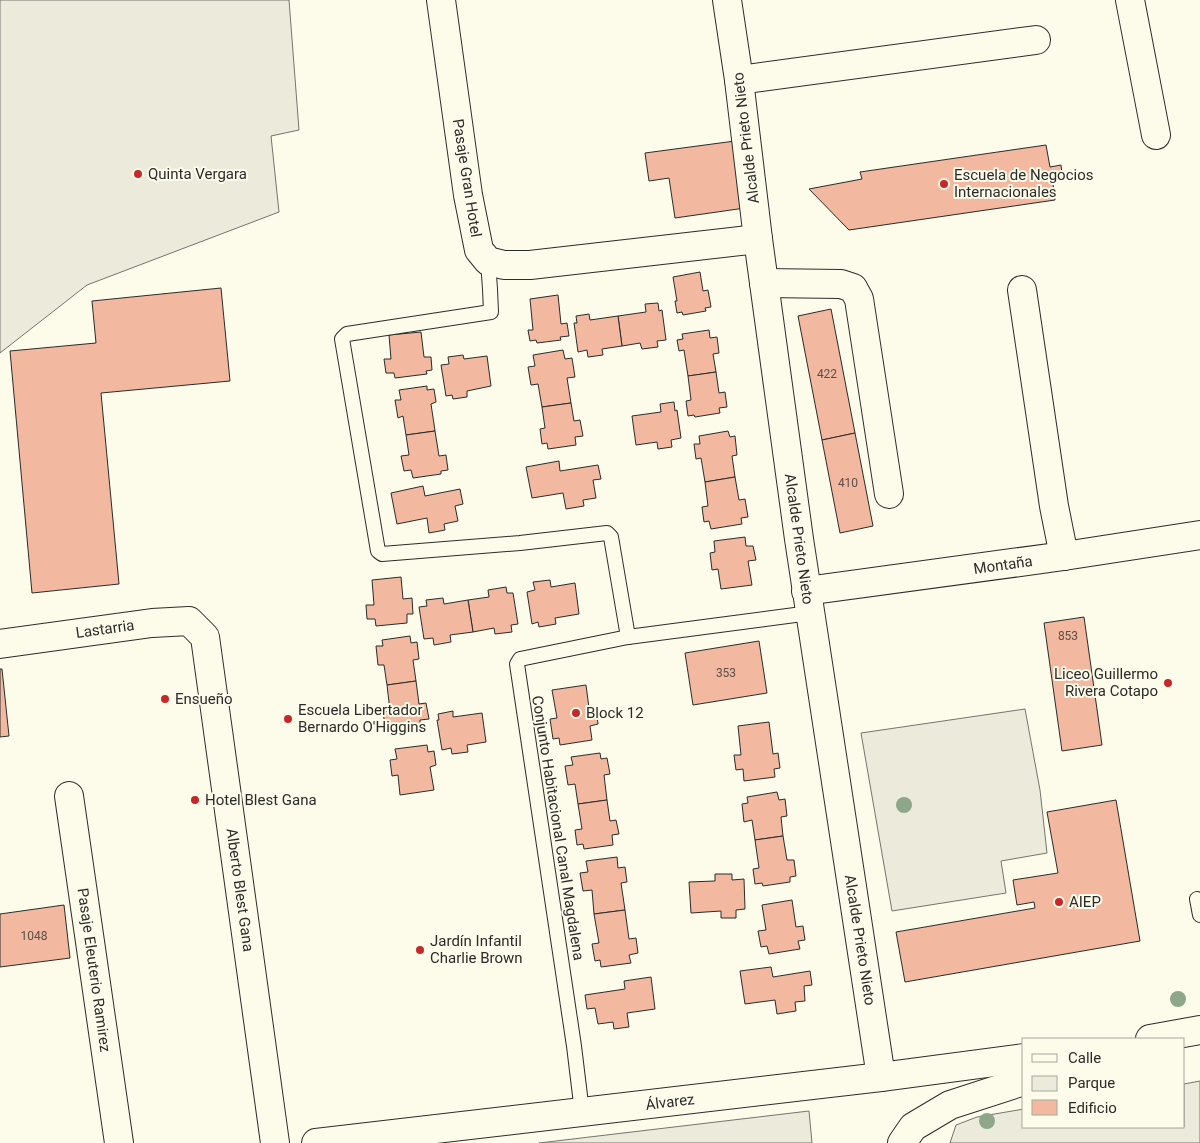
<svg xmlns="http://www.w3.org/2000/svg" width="1200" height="1143" viewBox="0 0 1200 1143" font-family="Roboto,sans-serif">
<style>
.green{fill:#ecebdb;stroke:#74746e}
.building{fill:#f2b8a0;stroke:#2b2b2b}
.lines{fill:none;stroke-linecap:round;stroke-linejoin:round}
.lane-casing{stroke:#2b2b2b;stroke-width:16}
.street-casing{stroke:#2b2b2b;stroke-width:30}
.primary-casing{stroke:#2b2b2b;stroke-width:30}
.lane{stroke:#fdfbea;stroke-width:14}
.street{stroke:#fdfbea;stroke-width:28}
.primary{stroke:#fdfbea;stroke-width:28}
.tree{fill:#8ea78a}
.poi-dot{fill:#c62828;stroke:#fdfbea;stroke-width:2}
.labels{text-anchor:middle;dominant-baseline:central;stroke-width:4;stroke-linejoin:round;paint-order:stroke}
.number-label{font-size:12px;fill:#5d4e48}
.street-label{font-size:15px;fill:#2b2b2b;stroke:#fdfbea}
.poi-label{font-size:15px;fill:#2b2b2b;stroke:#fdfbea;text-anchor:start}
</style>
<rect width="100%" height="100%" fill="#fdfbea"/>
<g class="green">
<polygon points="0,0 289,0 299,130 271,136 279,212 87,285 0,353"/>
<polygon points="1025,709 1040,790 1047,853 1001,861 1006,893 892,911 861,733"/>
<polygon points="1200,1081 1200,1143 950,1143 956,1125 977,1117 1024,1109 1024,1127 1184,1127 1184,1084"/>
<polygon points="809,1111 812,1143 539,1143"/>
</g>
<g class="building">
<polygon points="735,141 745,208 675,218 669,178 649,181 645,153"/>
<polygon points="1046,145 1050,167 1061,165 1062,174 1052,176 1055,200 849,230 809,189 862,179 860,172"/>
<polygon points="700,272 703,291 708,290 711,307 705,308 706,311 683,315 682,312 677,313 675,301 677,301 673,277"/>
<polygon points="221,288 230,381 101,393 119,584 32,593 10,351 96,343 92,301"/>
<polygon points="558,295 561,324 567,323 569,336 560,337 561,340 537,343 536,340 530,341 528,330 533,330 530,299"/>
<polygon points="658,303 659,311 662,310 666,340 657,341 658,347 642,349 640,343 622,346 618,316 646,312 645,304"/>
<polygon points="831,309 855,433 822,440 798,316"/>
<polygon points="589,314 590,320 618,316 622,346 602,349 603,355 588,357 587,350 578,352 574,323 577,323 576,316"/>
<polygon points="709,330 710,338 717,337 719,353 713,354 716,372 688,376 684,350 679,351 677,340 683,339 682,334"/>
<polygon points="421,332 424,357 431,357 432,370 426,371 427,374 395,378 394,373 386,373 384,359 391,359 389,335"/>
<polygon points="563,350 565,359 572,358 575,377 567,378 571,403 542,407 538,384 531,385 528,367 535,366 533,355"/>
<polygon points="463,355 464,359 487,356 491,386 467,391 467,397 453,399 452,395 446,396 441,365 449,364 448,357"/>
<polygon points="716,372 719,393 725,392 727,407 719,408 720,413 695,417 694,415 688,416 686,401 691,400 688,376"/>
<polygon points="427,386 427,390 434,389 436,402 431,404 435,431 406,435 403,416 398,418 395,400 401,400 399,390"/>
<polygon points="674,402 675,411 677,410 681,438 671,440 672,447 658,449 657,442 636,445 632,416 661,412 660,404"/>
<polygon points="571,403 574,421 580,420 583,436 575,437 576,445 548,449 547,443 542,444 540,429 545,428 542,407"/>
<polygon points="435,431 439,456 446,455 448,470 441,471 441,474 413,478 411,470 404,471 401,456 409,455 406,435"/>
<polygon points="728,431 730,437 735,436 737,455 732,456 735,477 705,482 701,458 696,459 694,444 700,444 699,436"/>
<polygon points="855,433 873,526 840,533 822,440"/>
<polygon points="559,461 560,471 598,465 601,479 593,480 596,498 583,500 584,506 566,509 563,493 532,498 526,467"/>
<polygon points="735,477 739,500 745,499 748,517 741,518 742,524 711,529 709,521 704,522 702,507 708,506 705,482"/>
<polygon points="423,486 425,496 460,489 463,504 455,506 458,521 444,524 445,530 429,533 427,518 397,524 391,493"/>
<polygon points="745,537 746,546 753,546 756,560 748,561 752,585 721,589 718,569 712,570 710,553 715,552 714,541"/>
<polygon points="401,577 403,599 412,598 413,614 407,614 407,623 376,626 375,619 367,619 366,605 374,605 372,580"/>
<polygon points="550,580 551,587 575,583 579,614 555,618 556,624 539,627 538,622 532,624 527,592 535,590 533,582"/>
<polygon points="506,587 507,593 513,593 518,624 511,625 512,632 495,634 494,628 473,632 468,600 489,597 488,590"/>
<polygon points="443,598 444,604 468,600 473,632 450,635 451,642 434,645 433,638 424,639 419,607 427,606 426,600"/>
<polygon points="1084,617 1102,745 1062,751 1044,623"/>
<polygon points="410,636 411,643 417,642 419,659 413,660 416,681 387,685 384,665 378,665 376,646 383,646 382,640"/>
<polygon points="759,641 767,693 693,705 685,653"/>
<polygon points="0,669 2,669 9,736 0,737"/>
<polygon points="416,681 419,704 426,703 429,719 420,720 420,726 392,730 392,725 385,726 383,712 390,711 387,685"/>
<polygon points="586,685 589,708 596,707 598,724 590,726 592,740 560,745 559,738 553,739 550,719 557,718 552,690"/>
<polygon points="453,711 453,717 482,713 486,742 467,745 468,752 452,754 451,748 442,750 437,720 439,720 438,714"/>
<polygon points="769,722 773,754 778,753 780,768 774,769 775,777 744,781 743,769 736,770 734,755 741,755 738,726"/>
<polygon points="427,745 428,752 434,751 436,765 430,767 434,790 400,795 398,775 392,776 390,760 397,759 395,749"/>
<polygon points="600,753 601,759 607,758 610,774 604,775 607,800 578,804 575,784 568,785 565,766 573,765 571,757"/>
<polygon points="777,792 779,800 785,799 787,816 781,817 783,836 755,840 752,820 744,822 742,804 748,803 747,797"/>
<polygon points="607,800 610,821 616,820 619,834 612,835 613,845 584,849 583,844 577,845 575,830 582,829 578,804"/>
<polygon points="1116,800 1140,941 905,982 896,932 1035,908 1034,902 1017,905 1013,880 1058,873 1047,812"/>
<polygon points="783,836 787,860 794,860 796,876 790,877 790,882 763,886 762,883 755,884 753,869 759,868 755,840"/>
<polygon points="617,857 618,868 625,867 627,882 621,883 625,910 594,914 592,890 583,891 580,873 588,872 586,861"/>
<polygon points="715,874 732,874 732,880 744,879 745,909 736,910 736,918 721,918 721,911 691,913 689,882 715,881"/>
<polygon points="792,900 796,927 803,926 805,940 798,941 800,949 769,954 767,946 761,947 758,931 766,930 762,905"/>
<polygon points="64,905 70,958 0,967 0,914"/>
<polygon points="625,910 629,939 636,938 638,953 629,955 631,963 601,967 600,960 595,961 592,944 599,943 594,914"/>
<polygon points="771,967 773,977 810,971 812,985 804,986 805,1001 795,1002 796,1011 777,1014 775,1000 745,1004 740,971"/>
<polygon points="651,977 655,1009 627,1013 629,1027 614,1029 613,1022 598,1024 595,1008 587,1009 585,995 625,989 624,981"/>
</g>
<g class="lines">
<g class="lane-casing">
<g id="lane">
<polyline points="488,261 490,289 491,312 347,334 342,339 378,551 382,554 520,543 607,533 611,537 628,637"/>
<polyline points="1197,899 1200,915"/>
<polyline points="582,1112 574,1046 517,664 520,659 628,637 810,613"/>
</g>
</g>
<g class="street-casing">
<g id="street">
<polyline points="441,0 468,195 479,250 488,261 504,265 530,265 758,239"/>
<polyline points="727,0 739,80 758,239 799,539 881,1077"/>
<polyline points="1130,0 1156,135"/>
<polyline points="739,80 1036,40"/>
<polyline points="764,283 841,284 853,288 859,299 889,494"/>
<polyline points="1022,290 1054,506 1064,556"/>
<polyline points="806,591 1064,556 1200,535"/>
<polyline points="0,644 152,623 189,621 205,637 275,1143"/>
<polyline points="69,796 119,1143"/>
</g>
</g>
<g class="primary-casing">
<g id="primary">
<polyline points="1150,1039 1200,1030"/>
<polyline points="316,1143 881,1077 1024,1058"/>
<polyline points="902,1143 913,1127 950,1105 1024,1081"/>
</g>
</g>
<use href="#lane" class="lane"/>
<use href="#street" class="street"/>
<use href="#primary" class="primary"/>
</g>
<g class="tree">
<circle cx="904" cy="805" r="8"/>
<circle cx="1178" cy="999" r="8"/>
<circle cx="987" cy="1121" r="8"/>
</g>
<g class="poi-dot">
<circle cx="138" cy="174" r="5"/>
<circle cx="944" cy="184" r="5"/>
<circle cx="1168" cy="683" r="5"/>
<circle cx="165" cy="699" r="5"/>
<circle cx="576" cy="713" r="5"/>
<circle cx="288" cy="719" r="5"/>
<circle cx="195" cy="800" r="5"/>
<circle cx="1059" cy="902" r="5"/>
<circle cx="420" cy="950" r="5"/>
</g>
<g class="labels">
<g class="number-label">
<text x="827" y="374">422</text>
<text x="848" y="483">410</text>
<text x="1068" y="636">853</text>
<text x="726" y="673">353</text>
<text x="34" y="936">1048</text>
</g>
<g class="street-label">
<text transform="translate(746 138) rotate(-97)">Alcalde Prieto Nieto</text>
<text transform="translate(467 178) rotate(81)">Pasaje Gran Hotel</text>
<text transform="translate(799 539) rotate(82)">Alcalde Prieto Nieto</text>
<text transform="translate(1003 565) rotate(-8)">Montaña</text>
<text transform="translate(105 629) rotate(-8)">Lastarria</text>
<text transform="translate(558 828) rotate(81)">Conjunto Habitacional Canal Magdalena</text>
<text transform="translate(240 890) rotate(82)">Alberto Blest Gana</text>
<text transform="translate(860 940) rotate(81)">Alcalde Prieto Nieto</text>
<text transform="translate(94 970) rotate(82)">Pasaje Eleuterio Ramirez</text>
<text transform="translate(670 1102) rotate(-7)">Álvarez</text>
</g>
<g class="poi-label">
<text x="148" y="174">Quinta Vergara</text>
<text x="954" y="175">Escuela de Negocios<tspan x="954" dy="17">Internacionales</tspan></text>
<text x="1158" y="674" text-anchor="end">Liceo Guillermo<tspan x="1158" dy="17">Rivera Cotapo</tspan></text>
<text x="175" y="699">Ensueño</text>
<text x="298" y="710">Escuela Libertador<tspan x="298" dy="17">Bernardo O'Higgins</tspan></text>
<text x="586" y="713">Block 12</text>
<text x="205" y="800">Hotel Blest Gana</text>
<text x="1069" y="902">AIEP</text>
<text x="430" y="941">Jardín Infantil<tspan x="430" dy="17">Charlie Brown</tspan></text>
</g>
</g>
<rect x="1022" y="1038" width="162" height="90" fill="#fdfbea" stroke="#a9a89e"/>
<rect x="1032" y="1054" width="25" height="8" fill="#fdfbea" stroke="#a9a89e"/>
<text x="1068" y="1063" font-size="15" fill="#2b2b2b">Calle</text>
<rect x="1032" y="1076" width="25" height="15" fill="#ecebdb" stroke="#a9a89e"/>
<text x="1068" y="1088" font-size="15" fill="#2b2b2b">Parque</text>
<rect x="1032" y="1100" width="25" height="15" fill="#f2b8a0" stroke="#a9a89e"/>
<text x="1068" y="1113" font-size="15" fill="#2b2b2b">Edificio</text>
</svg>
